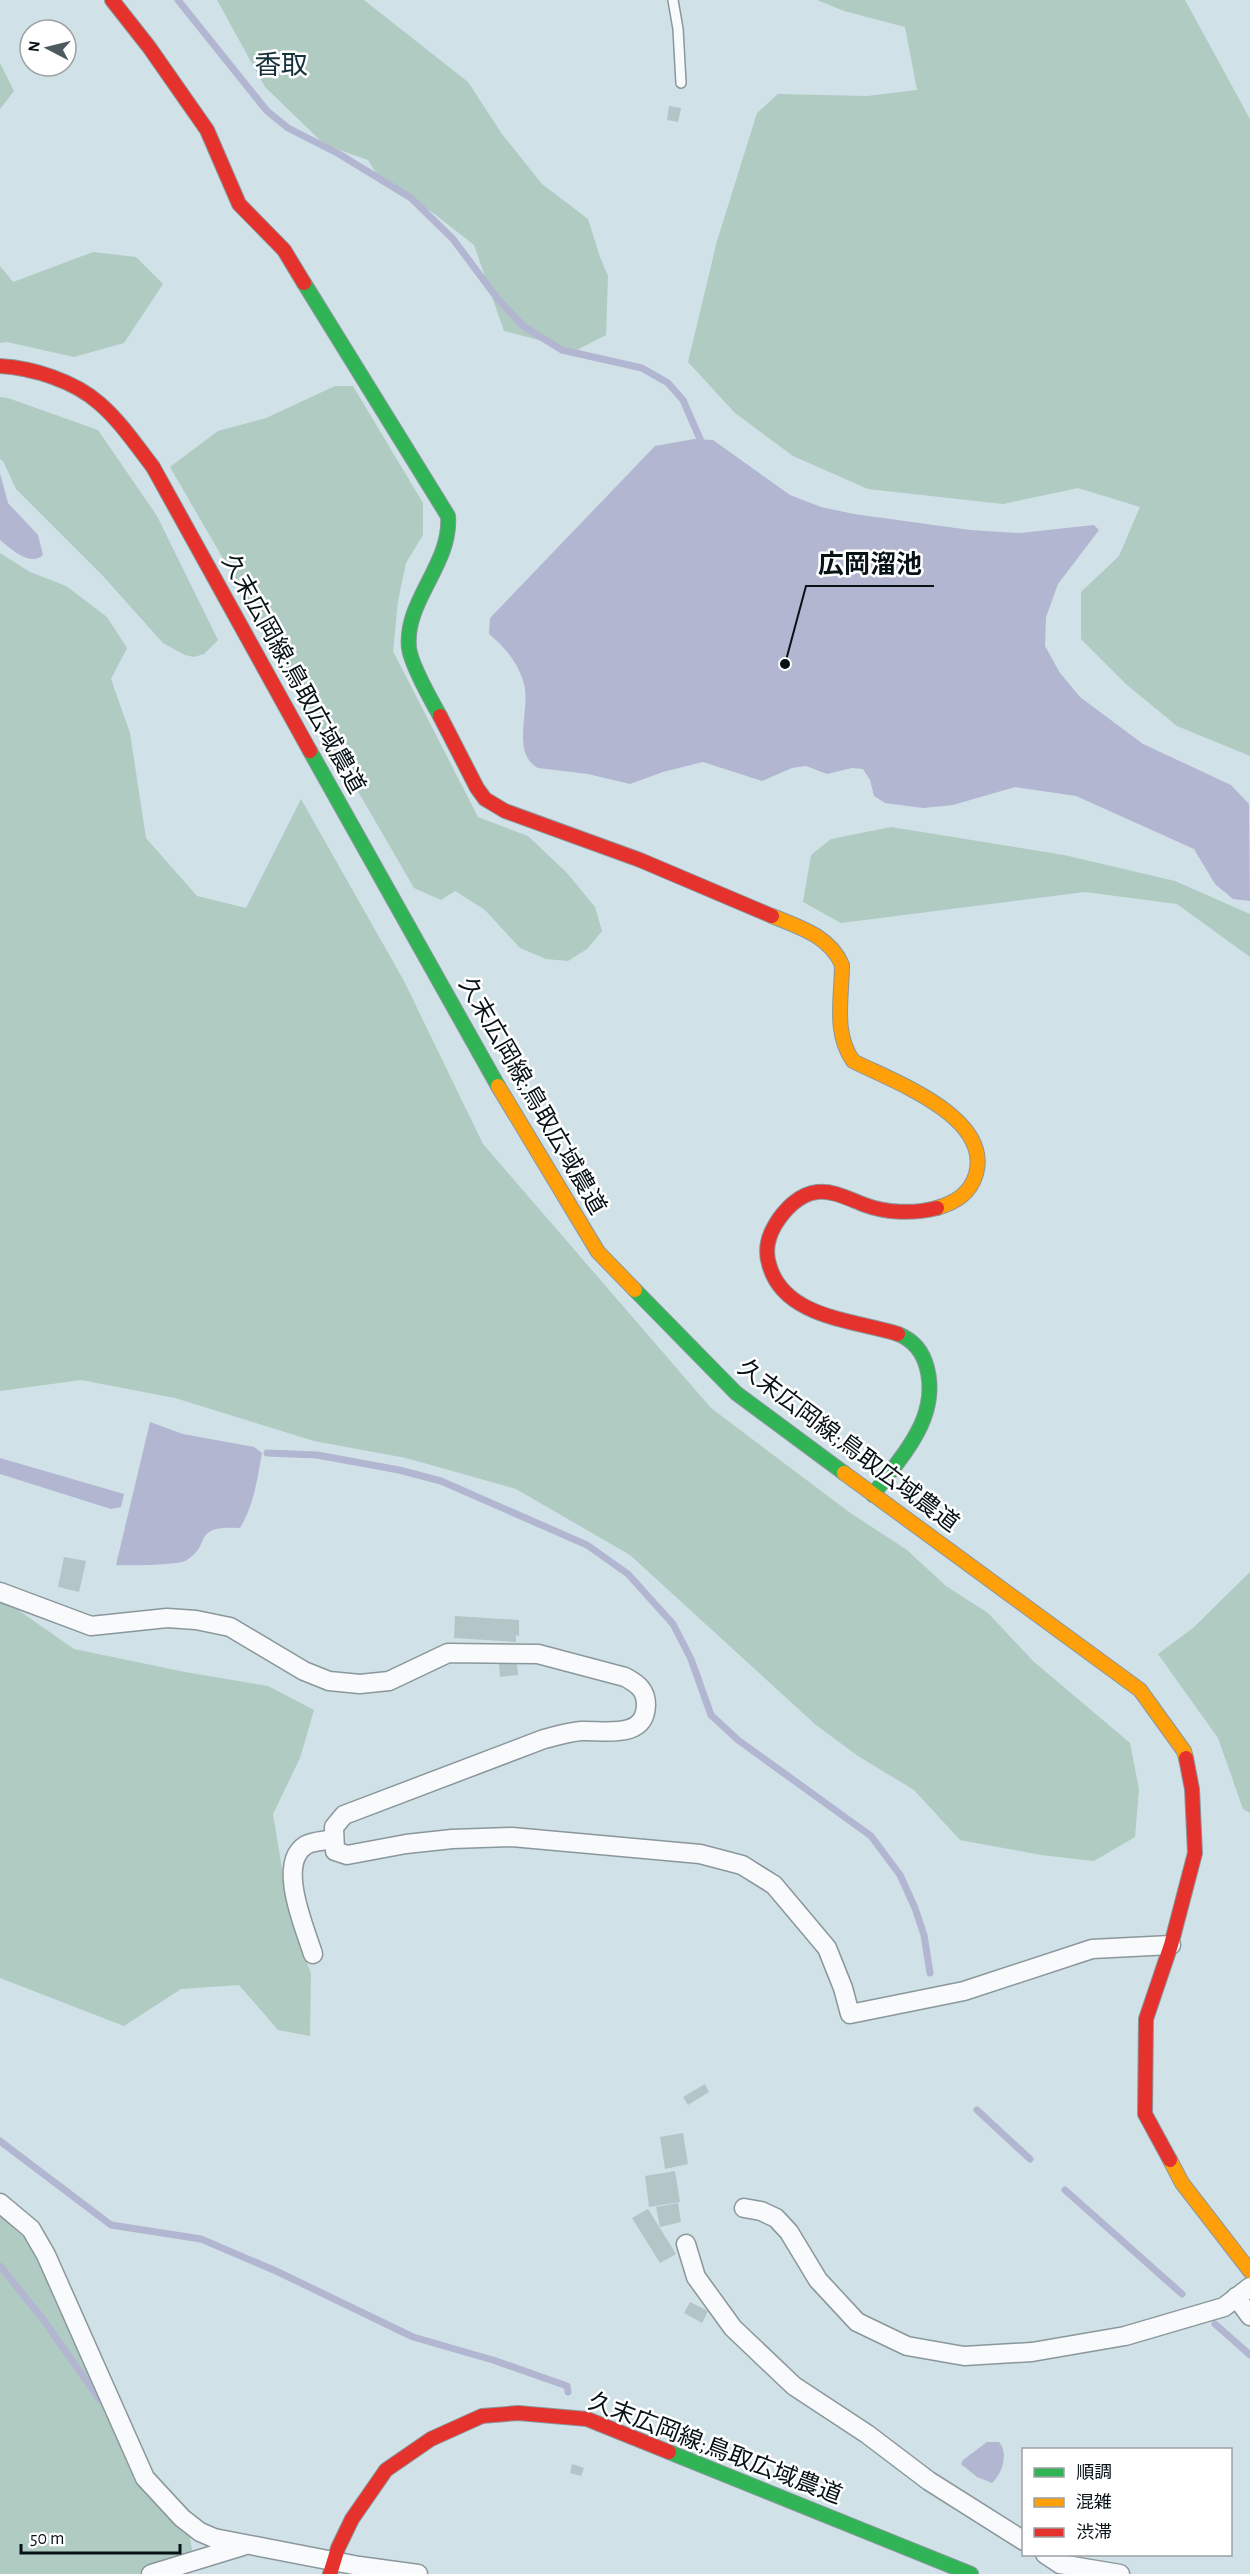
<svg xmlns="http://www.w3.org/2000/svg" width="1250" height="2574" viewBox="0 0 1250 2574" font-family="'Alegreya Sans','Noto Sans JP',sans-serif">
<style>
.green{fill:#b0cbc2}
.water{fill:#b2b6d1}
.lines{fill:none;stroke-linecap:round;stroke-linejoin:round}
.stream{stroke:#b2b6d1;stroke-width:7}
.building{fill:#b4c5c8}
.lane-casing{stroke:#8a979c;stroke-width:12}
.street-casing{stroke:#8a979c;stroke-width:21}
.fast-casing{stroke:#8a979c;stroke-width:16}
.slow-casing{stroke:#8a979c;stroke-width:16}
.jam-casing{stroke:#8a979c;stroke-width:16}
.lane{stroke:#f8fafc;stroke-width:9}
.street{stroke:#f8fafc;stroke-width:18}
.fast{stroke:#30b455;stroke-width:14}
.slow{stroke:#ff9f0a;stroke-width:14}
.jam{stroke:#e5322d;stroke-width:14}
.labels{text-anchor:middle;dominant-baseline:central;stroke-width:5;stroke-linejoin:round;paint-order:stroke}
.street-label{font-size:24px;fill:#071317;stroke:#fff}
.quarter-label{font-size:27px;fill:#16323c;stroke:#fff}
.leader{fill:none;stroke:#071317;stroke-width:2}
.callout-dot{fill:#071317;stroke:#fff;stroke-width:2}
.callout-label{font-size:26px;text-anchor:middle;font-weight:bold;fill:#071317;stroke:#fff;stroke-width:5;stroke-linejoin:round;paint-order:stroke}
</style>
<rect width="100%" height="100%" fill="#d0e1e8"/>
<g class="green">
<polygon points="217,0 364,0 468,82 502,134 542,184 588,219 600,257 608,276 606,335 577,350 504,331 474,245 432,212 383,184 368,160 325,145 265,87"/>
<polygon points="817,0 1185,0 1250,119 1250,756 1177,726 1127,685 1081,639 1081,592 1119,556 1140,507 1078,488 1003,504 868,489 793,456 735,413 688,362 717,241 757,113 778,94 867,96 917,90 905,27 844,11"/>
<polygon points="0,63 14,91 0,109"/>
<polygon points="93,252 136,257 163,284 124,343 74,357 7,342 0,343 0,266 13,282"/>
<polygon points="335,386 353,386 423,503 423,535 406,563 398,601 393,651 478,817 528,836 567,873 595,907 602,931 587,949 568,961 546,959 520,948 485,910 455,891 441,900 414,888 170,467 218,431 266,418"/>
<polygon points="0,397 8,398 98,430 157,516 218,640 204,654 194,657 185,655 163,643 103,576 16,489 3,461 0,459"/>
<polygon points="0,553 30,572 66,586 107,617 127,648 111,679 130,733 146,838 197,896 246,908 301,799 404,981 483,1144 711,1408 849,1512 907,1550 946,1586 988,1613 1033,1661 1130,1743 1139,1789 1135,1837 1094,1861 1041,1855 960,1840 914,1790 858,1756 816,1725 630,1555 516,1489 406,1458 314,1441 175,1398 81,1380 0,1391"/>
<polygon points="891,827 1064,855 1175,881 1250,914 1250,957 1177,904 1085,892 841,923 803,902 811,855 831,839"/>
<polygon points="1250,1572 1250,1813 1243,1809 1218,1738 1158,1654 1193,1628"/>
<polygon points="0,1602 8,1603 74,1649 185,1672 268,1686 314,1710 300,1758 273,1814 289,1911 311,1974 310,2036 278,2030 239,1985 181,1989 124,2026 0,1978"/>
<polygon points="0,2215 29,2242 43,2266 134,2471 190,2538 192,2550 188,2555 140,2574 0,2574"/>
</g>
<g class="water">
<path d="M694 439 713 440 790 495 821 507 854 514 970 530 1020 533 1094 525 1099 530 1058 584 1046 617 1045 646 1060 673 1080 697 1143 744 1231 785 1249 804 1250 901 1233 899 1215 884 1194 849 1076 796 1015 787 953 805 923 808 885 803 874 796 870 780 863 769 852 768 827 774 806 766 792 768 762 781 703 762 663 772 630 784 588 774 538 768C510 752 531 710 524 684 519 664 505 647 489 634L490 618 655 446Z"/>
<path d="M0 473 8 503 38 535 43 555C30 567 11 549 0 540Z"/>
<path d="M150 1422 183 1434 254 1447 262 1453C257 1480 254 1505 240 1528 189 1525 214 1545 185 1561 177 1565 128 1566 116 1565Z"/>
<polygon points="0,1458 124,1494 121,1507 111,1509 0,1474"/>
<path d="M987 2442H999C1009 2453 1002 2474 992 2483L977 2477 961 2464 963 2460Z"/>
</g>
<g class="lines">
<g class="stream">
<polyline points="178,0 267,111 288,128 339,154 411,198 453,239 497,298 523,326 562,350 642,368 668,383 683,400 703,446"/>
<polyline points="267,1453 317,1455 399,1470 441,1481 587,1545 628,1574 673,1624 691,1659 711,1715 738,1740 871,1836 900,1875 915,1908 924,1935 930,1973"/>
<polyline points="977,2110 1030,2159"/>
<polyline points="0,2141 111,2225 201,2239 276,2271 413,2337 493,2360 567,2386 568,2392"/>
<polyline points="1065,2190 1182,2294"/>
<polyline points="0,2266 42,2318 100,2400"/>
<polyline points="1215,2324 1250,2355"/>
</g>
</g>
<g class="building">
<polygon points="669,106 681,108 678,122 667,120"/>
<polygon points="64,1557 86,1561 79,1592 58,1587"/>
<polygon points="455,1616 519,1620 519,1636 516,1635 516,1642 454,1638"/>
<polygon points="499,1663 517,1663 518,1675 500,1677"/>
<polygon points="705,2084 709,2092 688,2105 683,2097"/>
<polygon points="683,2133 688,2164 665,2169 660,2137"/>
<polygon points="675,2171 680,2202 649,2207 645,2176"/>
<polygon points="678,2203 681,2222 660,2227 656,2207"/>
<polygon points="648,2209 676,2254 660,2263 632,2218"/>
<polygon points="690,2302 708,2311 702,2323 684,2313"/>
<polygon points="572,2464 584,2468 581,2476 570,2473"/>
</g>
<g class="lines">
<g class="lane-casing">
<polyline id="lane" points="673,0 678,29 681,83"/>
</g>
<g class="street-casing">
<g id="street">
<path d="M0 1592 91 1626 167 1618 196 1620 230 1627 304 1671 329 1681 360 1684 389 1681 448 1653 538 1654 625 1677C638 1684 646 1690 646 1705 645 1740 604 1730 581 1731 569 1732 556 1736 544 1739L344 1815 334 1827 335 1851 347 1855 406 1844 452 1839 512 1837 700 1854 742 1865 774 1885 827 1948 843 1988 850 2014 964 1991 1092 1949 1171 1945"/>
<path d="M313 1954C305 1928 276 1863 306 1845 313 1841 325 1841 333 1839"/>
<polyline points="0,2203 31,2229 46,2255 145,2478 182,2518 200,2532 214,2538 359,2566 418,2574"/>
<polyline points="744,2208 761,2211 776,2218 789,2232 818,2280 857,2322 907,2346 964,2356 1032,2352 1125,2336 1224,2307 1250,2287"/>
<polyline points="686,2244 696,2277 733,2328 794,2386 867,2434 929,2481 1024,2541"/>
<polyline points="1236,2297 1250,2316"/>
<polyline points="1045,2554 1060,2564 1120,2574"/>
<polyline points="151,2574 243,2546"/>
</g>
</g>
<g class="fast-casing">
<g id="fast">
<path d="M304 283 448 516C452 564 404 601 409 648 411 665 431 700 440 716"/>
<polyline points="310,751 498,1086"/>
<polyline points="635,1290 736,1393 844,1473"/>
<path d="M873 1495C901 1456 940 1419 927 1368 923 1352 913 1340 898 1334"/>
<polyline points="669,2452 971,2574"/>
</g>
</g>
<g class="slow-casing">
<g id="slow">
<path d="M772 916C799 927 830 936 842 965 842 998 833 1032 853 1061 892 1081 992 1116 976 1174 970 1194 956 1202 937 1208"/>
<polyline points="498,1086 598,1252 635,1290"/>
<polyline points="844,1473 1140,1690 1184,1751 1186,1758"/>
<polyline points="1170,2160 1182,2183 1250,2271"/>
</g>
</g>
<g class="jam-casing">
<g id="jam">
<polyline points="112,0 149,47 207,130 239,204 284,250 304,283"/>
<path d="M0 366C33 368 74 381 99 403 120 421 136 445 153 467L310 751"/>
<polyline points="440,716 477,788 485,799 505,811 640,860 772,916"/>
<path d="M898 1334C854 1320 783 1318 769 1264 765 1251 768 1237 775 1225 784 1210 799 1194 817 1192 833 1190 849 1199 865 1205 886 1213 914 1214 937 1208"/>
<polyline points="1170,2160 1145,2114 1146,2019 1171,1945 1195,1853 1192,1789 1186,1758"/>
<polyline points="330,2574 338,2548 352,2519 386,2470 431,2439 482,2416 518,2413 587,2419 669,2452"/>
</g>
</g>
<use href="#lane" class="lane"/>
<use href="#street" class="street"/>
<use href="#fast" class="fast"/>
<use href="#slow" class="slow"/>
<use href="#jam" class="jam"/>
</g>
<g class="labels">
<g class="street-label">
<text transform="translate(293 674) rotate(61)">久末広岡線;鳥取広域農道</text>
<text transform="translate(532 1096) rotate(60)">久末広岡線;鳥取広域農道</text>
<text transform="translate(848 1446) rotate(37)">久末広岡線;鳥取広域農道</text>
<text transform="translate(715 2449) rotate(21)">久末広岡線;鳥取広域農道</text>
</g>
<g class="quarter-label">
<text x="281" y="65">香取</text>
</g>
</g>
<path class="leader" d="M785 664L806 586H934"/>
<circle class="callout-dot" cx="785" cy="664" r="6"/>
<g class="callout-label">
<text x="870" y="573">広岡溜池</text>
</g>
<rect x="1022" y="2448" width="210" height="108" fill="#ffffff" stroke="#9ca1a2" stroke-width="1.5"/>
<rect x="1034" y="2468" width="30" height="9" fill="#30b455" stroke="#9ca1a2" stroke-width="1.5"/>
<text x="1076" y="2478" font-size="18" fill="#071317">順調</text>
<rect x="1034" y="2498" width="30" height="9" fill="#ff9f0a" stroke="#9ca1a2" stroke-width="1.5"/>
<text x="1076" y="2508" font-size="18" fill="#071317">混雑</text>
<rect x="1034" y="2528" width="30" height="9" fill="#e5322d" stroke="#9ca1a2" stroke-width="1.5"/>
<text x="1076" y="2538" font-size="18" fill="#071317">渋滞</text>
<g transform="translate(48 48) rotate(277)"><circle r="28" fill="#ffffff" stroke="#9ca1a2" stroke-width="1.5"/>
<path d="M0-4.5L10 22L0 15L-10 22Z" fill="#4d5b60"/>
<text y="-9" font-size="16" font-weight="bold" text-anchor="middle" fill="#071317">N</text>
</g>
<path d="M21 2544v9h159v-9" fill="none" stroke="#071317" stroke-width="3"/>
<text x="30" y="2544" font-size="18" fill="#071317" stroke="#ffffff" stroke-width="4.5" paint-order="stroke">50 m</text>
</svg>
